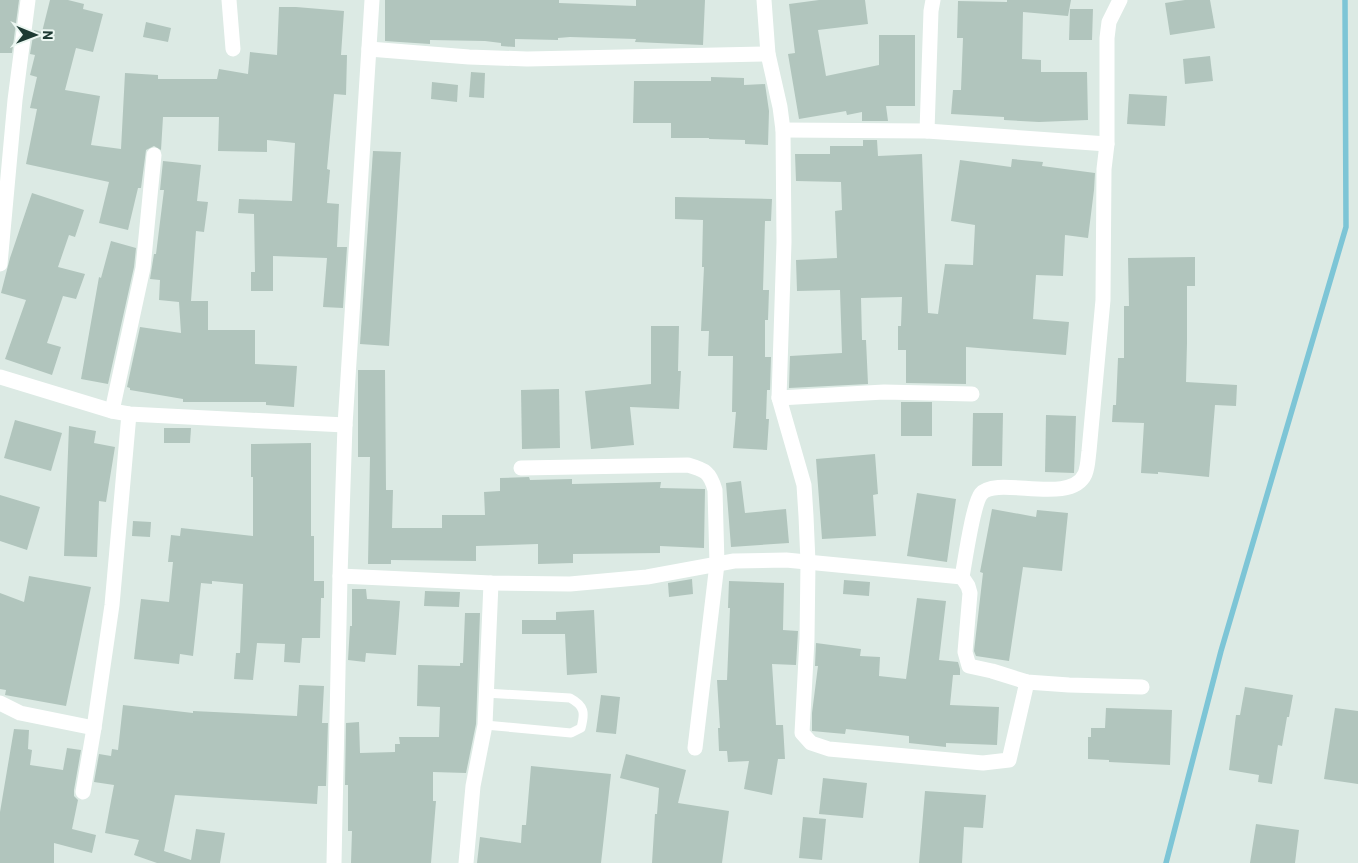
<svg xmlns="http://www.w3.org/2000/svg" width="1358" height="863" viewBox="0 0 1358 863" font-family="Barlow,sans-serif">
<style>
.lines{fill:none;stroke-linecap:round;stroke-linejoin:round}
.stream{stroke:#7dc5d6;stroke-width:5.5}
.building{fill:#b1c5bd}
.lane{stroke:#fff;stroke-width:9}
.street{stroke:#fff;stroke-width:15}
</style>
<rect width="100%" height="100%" fill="#dceae4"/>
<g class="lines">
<polyline class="stream" points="1166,863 1221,651 1346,227 1345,0"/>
</g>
<g class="building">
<polygon points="0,0 19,0 12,53 0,53"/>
<polygon points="50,0 68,0 84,4 83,9 103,14 93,52 76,48 65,90 100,96 91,145 121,149 125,73 158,75 158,79 217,79 219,69 248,74 250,52 277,55 279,7 296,7 344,11 341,55 347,55 346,95 334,94 327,169 330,170 327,203 339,204 337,247 347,247 343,308 323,307 327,258 273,256 273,291 251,291 251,272 255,272 254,214 238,213 239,199 292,201 295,143 267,140 267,152 218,151 219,117 163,117 161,150 154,146 146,150 141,188 138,188 128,230 99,223 109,182 26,164 37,109 30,108 37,77 30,75 35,55 30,54 34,30 42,32"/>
<polygon points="385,0 559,0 559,3 636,6 636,0 705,0 703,45 635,42 636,39 570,37 558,38 558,40 515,39 515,47 501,46 501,43 485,41 430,40 430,44 385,41"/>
<polygon points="819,0 865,0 868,24 818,30 826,76 879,65 879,35 915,35 915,106 886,106 888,121 862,121 862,112 847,115 846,111 799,119 788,54 795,53 789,4"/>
<polygon points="1007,0 1071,0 1068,16 1023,12 1022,59 1041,60 1041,72 1087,72 1088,120 1039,122 1004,120 1004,117 951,114 953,90 961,90 963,38 957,38 958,1 1007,2"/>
<polygon points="1185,0 1210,0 1215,28 1170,35 1165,3"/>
<polygon points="1070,9 1093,9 1092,40 1069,40"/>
<polygon points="146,22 171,28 168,42 143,37"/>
<polygon points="1210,56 1213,81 1185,84 1183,59"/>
<polygon points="471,72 485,73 484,98 469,97"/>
<polygon points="711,77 744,78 744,85 765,84 769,111 768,145 745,144 745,140 709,139 709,138 671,138 671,123 633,123 634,81 711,81"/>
<polygon points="432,82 458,85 457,102 431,99"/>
<polygon points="1129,94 1167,96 1165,126 1127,124"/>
<polygon points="863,140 877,140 878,156 922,154 928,313 938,314 945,264 973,265 975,225 951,221 960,160 1011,167 1012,159 1043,162 1042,166 1095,173 1094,190 1088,238 1065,235 1063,276 1036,275 1033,319 1069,322 1066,355 966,347 966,384 906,383 906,350 898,350 898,326 901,326 902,297 861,298 862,340 866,340 868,384 789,388 790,356 842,353 840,290 797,291 796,260 837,258 835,211 842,210 841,182 796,181 795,154 830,154 830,146 863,146"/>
<polygon points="373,151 401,152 389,346 360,344"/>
<polygon points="163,161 201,165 197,201 208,202 204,232 196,231 191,301 208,301 208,330 255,330 255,364 297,366 294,407 266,405 266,402 183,402 183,399 130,390 130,388 127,387 140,327 181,333 179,302 159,300 160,280 150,279 154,254 156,254 164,190 160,190"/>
<polygon points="32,193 84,210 75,237 69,235 58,267 85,274 76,299 63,296 47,343 61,347 52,375 5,359 26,300 1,293 10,258"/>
<polygon points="675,197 772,199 771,221 765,221 763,290 769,290 768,320 765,320 765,357 771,357 770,390 767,390 766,419 769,419 767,450 733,448 736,412 732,412 733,356 708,356 709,331 701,331 704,267 702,267 703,220 675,219"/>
<polygon points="111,241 136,248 134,267 108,384 81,379 99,277 101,278"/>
<polygon points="1195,257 1195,286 1187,286 1187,343 1186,382 1237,385 1236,406 1215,405 1209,477 1158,472 1158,474 1141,473 1144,423 1112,422 1113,405 1116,405 1118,358 1124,358 1124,306 1129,306 1128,258"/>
<polygon points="651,326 679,326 678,371 681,371 679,409 630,407 634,445 591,449 585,391 651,384"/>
<polygon points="358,370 385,370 386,490 393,490 392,528 442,528 442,515 485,515 484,492 500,491 500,478 529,477 530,480 572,479 572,484 661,482 660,488 705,489 704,548 660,546 660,553 573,554 573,563 538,564 538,544 476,546 476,561 391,560 391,564 368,564 370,457 358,457"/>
<polygon points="559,389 560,448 522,449 521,390"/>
<rect x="901" y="402" width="31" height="34"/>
<polygon points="973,413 1003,413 1002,466 972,466"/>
<polygon points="1046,415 1076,416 1074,473 1045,472"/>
<polygon points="15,420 62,433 51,471 4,458"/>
<polygon points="69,426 96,431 94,443 115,447 106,502 99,501 97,557 64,556"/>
<polygon points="164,428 191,428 190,443 164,443"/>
<polygon points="311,443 311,536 314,536 314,581 324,581 324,598 321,598 320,638 302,638 300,663 284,662 285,644 257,643 253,680 234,679 236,653 240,653 243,584 212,581 212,584 201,583 193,656 180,654 179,664 134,659 141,599 169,602 173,562 168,562 171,535 180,536 181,528 253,536 253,477 251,477 251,444"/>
<polygon points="875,454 878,494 873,495 876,536 822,539 816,459"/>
<polygon points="741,481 745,513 786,509 789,543 731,547 726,483"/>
<polygon points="917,493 956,499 947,562 907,556"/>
<polygon points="0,495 40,507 27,550 0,541"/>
<polygon points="992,509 1036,517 1037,510 1068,513 1062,571 1023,567 1009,661 976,656 974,651 983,573 980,572"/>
<polygon points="133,521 151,522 150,537 132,536"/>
<polygon points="29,576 91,587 66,706 5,695 6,690 0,689 0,593 24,602"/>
<polygon points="692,579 693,594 669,597 668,583"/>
<polygon points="844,580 870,582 869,596 843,594"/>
<polygon points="729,581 784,583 783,630 798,631 796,665 772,664 776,725 783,725 785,759 778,759 772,795 744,789 749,761 728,762 727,751 719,751 718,728 720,728 717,680 727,680 730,608 728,608"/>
<polygon points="352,589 366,589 367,599 400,601 396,655 366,653 365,662 348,660 350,626 352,626"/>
<polygon points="425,591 460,592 459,607 424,606"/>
<polygon points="917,598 946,601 939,660 958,662 960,669 960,675 953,675 950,705 999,707 997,745 946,743 946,747 909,743 909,736 846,729 845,734 812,731 812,713 818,666 815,666 816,643 861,649 860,656 880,657 879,676 906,679"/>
<polygon points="594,610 597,673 567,675 565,634 522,634 522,620 556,620 556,612"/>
<polygon points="465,613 480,613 476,724 466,773 433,772 433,801 436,801 431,863 351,863 352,831 348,831 348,785 345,785 346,723 359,722 360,753 395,752 395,744 400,744 399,737 439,737 440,707 417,706 418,665 460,666 460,663 463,663"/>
<polygon points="299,685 324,686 322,723 328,723 326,786 318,786 317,804 175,795 164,851 191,860 196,829 225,833 220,863 157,863 134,855 139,840 105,833 114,785 94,782 99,754 111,756 112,749 118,750 123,705 193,713 193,711 297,716"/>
<polygon points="1245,687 1293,695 1289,717 1287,717 1282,746 1278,745 1272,784 1258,782 1259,775 1229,770 1236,715 1240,715"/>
<polygon points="601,695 620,697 616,734 596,732"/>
<polygon points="1106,708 1172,710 1170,765 1109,762 1109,760 1088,759 1088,737 1091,737 1091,728 1105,728"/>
<polygon points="1335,708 1358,711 1358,784 1324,779"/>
<polygon points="14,729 29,730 28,749 32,750 30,765 63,770 67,748 81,750 74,790 74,796 78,800 72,829 96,835 92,853 54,843 54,863 0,863 0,812"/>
<polygon points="626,754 686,770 678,803 729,811 722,863 652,863 655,814 657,814 659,788 620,778"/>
<polygon points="531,766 611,774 601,863 477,863 480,837 521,843 522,825 526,825"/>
<polygon points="823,778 867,783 863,818 819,814"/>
<polygon points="925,791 986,795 983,828 964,827 962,863 919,863"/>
<polygon points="803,817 826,819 822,860 799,858"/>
<polygon points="1256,824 1299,830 1295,863 1250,863"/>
</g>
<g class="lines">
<path class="lane" d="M485 725 571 733 581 728C585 713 585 706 570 698L486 693"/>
<g class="street">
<polyline points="229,0 233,49"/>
<polyline points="764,0 768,54 780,107 783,130 784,242 779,398 804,485 806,516 808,562 807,639 802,733 811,743 829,749 983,763 1009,760 1027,682"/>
<path d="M1120 0 1109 22 1107 38V144L1104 169 1103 300 1089 451C1088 458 1088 467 1085 474 1071 506 996 475 981 494 973 504 965 561 962 577L968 586 970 593 965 652 969 666 992 671 1027 682 1069 685 1142 687"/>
<polyline points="369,49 469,57 527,59 768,54"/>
<polyline points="783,130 927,131 1107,144"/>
<polyline points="927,131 931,11 933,0"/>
<polyline points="0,264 15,100 28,0"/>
<polyline points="0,377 112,411 129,414 345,425"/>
<polyline points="779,398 884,392 972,394"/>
<polyline points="112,411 143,268 154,155"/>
<path d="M521 468 688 465C705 470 710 472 715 490L717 564 695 748"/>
<polyline points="340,576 491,583 570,584 647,577 734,561 786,560 962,577"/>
<polyline points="0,703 20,713 94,728"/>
<polyline points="83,792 94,728 112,605 129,414"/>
<polyline points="334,863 340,576 345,425 372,0"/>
<polyline points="466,863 473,786 485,725 491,583"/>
</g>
</g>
<g transform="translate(35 35) rotate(91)" stroke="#ecf7f2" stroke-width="4" paint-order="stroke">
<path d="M0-4L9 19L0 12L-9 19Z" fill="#1d3a33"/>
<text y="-8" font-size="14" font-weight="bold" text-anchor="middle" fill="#1d3a33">N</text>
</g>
</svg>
